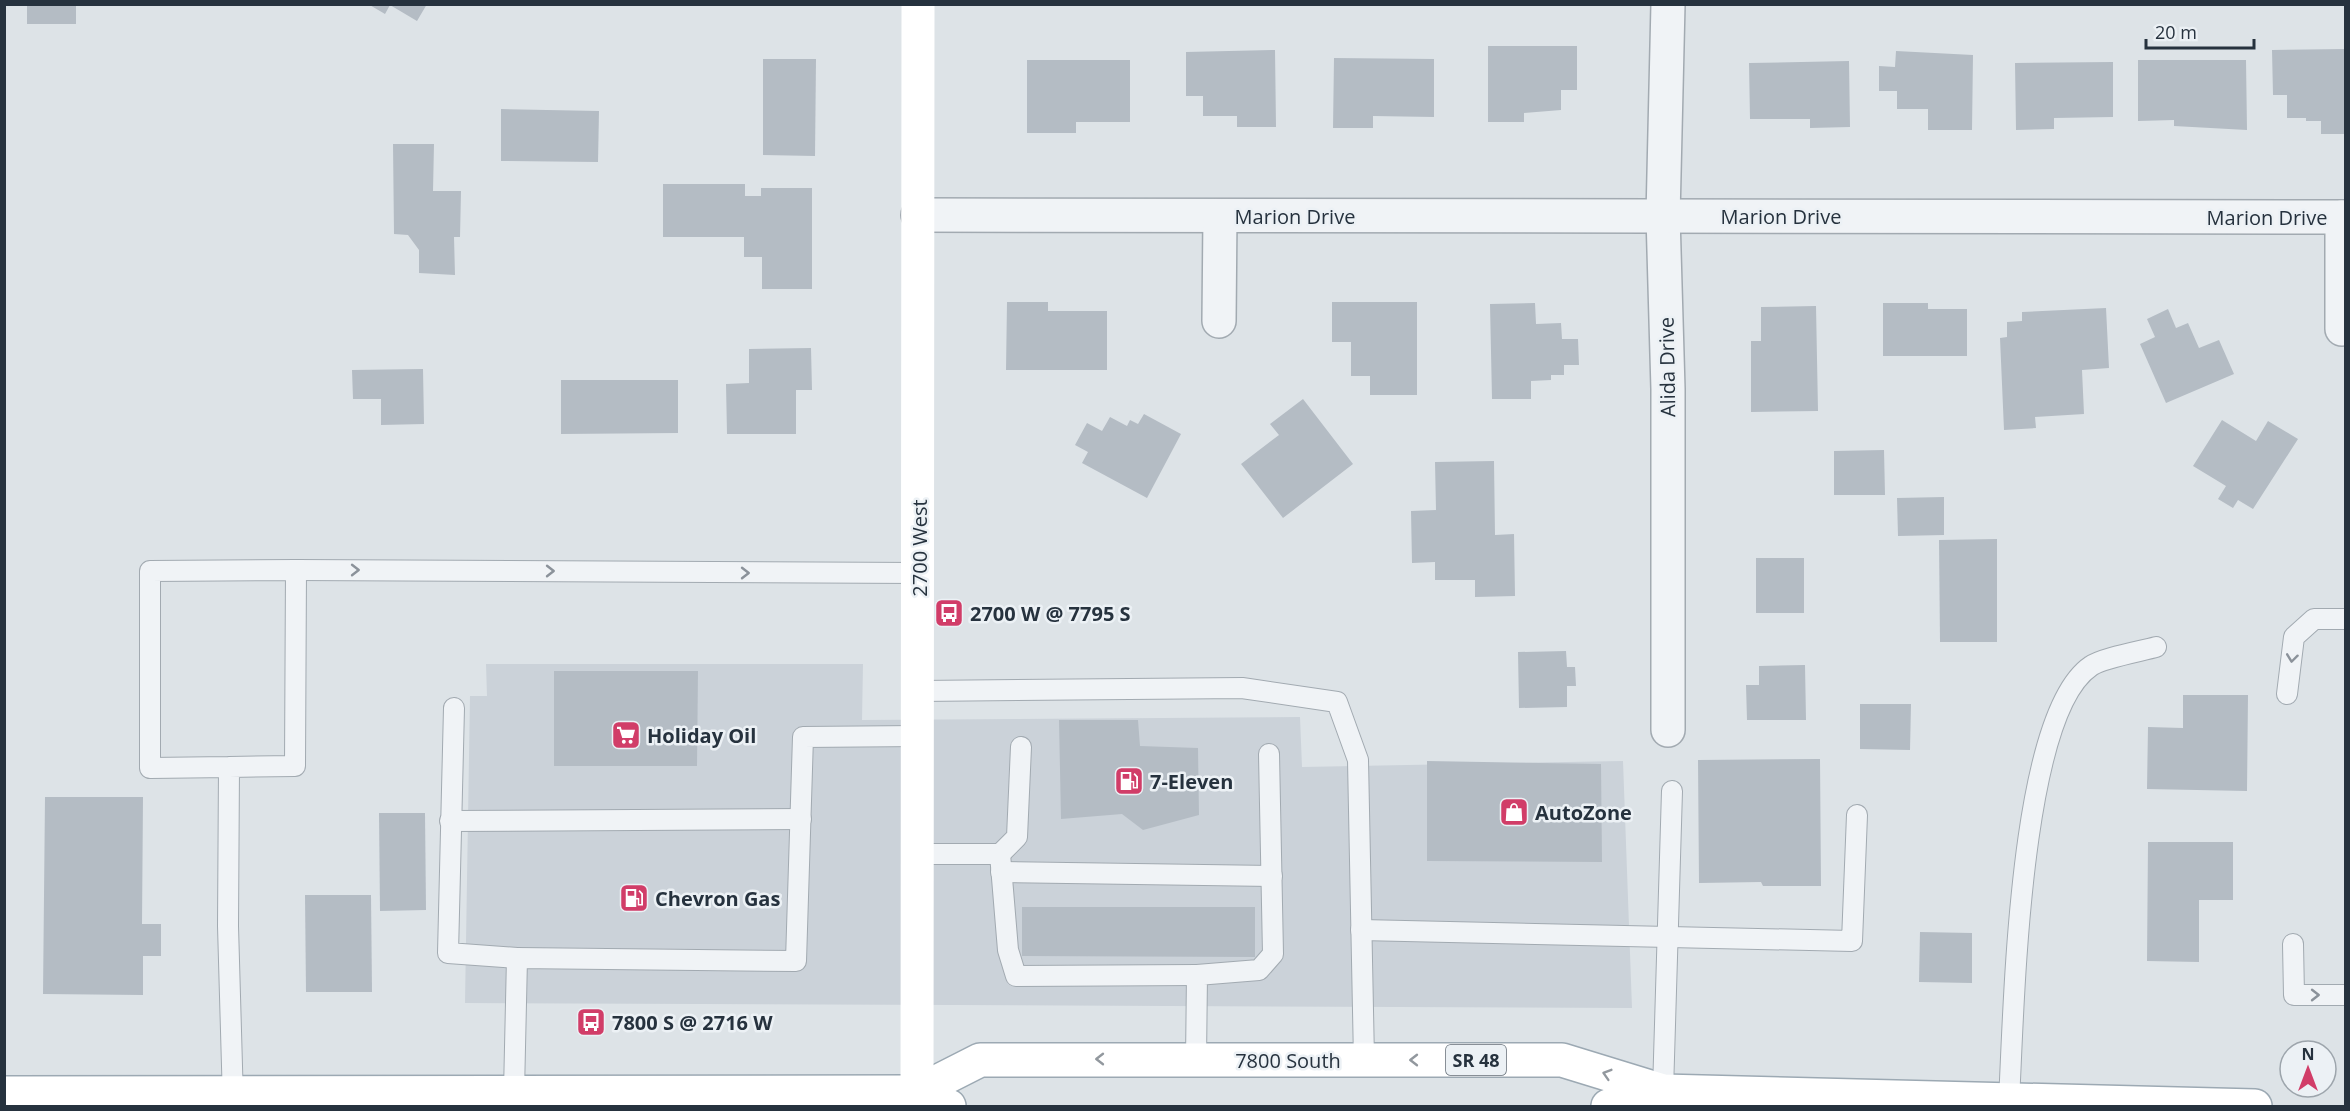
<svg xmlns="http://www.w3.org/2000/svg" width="2350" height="1111" viewBox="0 0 2350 1111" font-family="'Open Sans',sans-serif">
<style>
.built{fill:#cbd2d9}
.building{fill:#b4bcc4}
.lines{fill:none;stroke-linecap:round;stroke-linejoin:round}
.service-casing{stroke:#a2aab1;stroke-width:22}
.minor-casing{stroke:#a2aab1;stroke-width:36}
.primary-casing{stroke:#9ca9b3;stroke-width:36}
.service{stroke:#f0f3f6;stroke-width:20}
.minor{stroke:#f0f3f6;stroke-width:33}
.secondary{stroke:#fff;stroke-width:33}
.primary{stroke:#fff;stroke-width:33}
.oneway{stroke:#8b929a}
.oneway2{stroke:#92989e}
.labels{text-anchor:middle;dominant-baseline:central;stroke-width:5;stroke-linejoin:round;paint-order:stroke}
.shield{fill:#ecf1f5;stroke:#616b75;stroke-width:1.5}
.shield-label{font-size:18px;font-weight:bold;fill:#26323e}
.street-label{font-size:20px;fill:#26323e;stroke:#ecf1f5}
.poi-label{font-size:20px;font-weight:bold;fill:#26323e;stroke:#ecf1f5;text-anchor:start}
</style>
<rect width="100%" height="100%" fill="#dde3e7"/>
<polygon class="built" points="486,664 863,664 862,720 1300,717 1302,767 1623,761 1632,1008 465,1003 470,696 487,696"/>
<g class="building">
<rect x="27" y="4" width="49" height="20"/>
<polygon points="368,4 427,4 417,21 390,5 385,14"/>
<polygon points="1488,46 1577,46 1577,90 1561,90 1561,110 1524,113 1524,122 1488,122"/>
<polygon points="2346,49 2346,134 2321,134 2321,121 2306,121 2306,118 2287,118 2287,95 2273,95 2272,50"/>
<polygon points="1275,50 1276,127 1237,127 1237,116 1203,116 1203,96 1186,96 1186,52"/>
<polygon points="1896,51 1973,55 1972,130 1928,130 1928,109 1897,109 1897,91 1879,91 1879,66 1895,67"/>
<polygon points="1334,58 1434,59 1434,117 1373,116 1373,128 1333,128"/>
<polygon points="763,59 816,59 815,156 763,155"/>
<polygon points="1027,60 1130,60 1130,122 1076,122 1076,133 1027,133"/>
<polygon points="2138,60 2246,60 2247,130 2174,126 2174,120 2138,121"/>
<polygon points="1849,61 1850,127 1810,128 1810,119 1750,119 1749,63"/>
<polygon points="2113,62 2113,117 2054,118 2054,129 2016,130 2015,63"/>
<polygon points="501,109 599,111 598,162 501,161"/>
<polygon points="393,144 434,144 433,191 461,191 460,237 454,237 455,275 419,273 419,250 408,235 394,234"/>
<polygon points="663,184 745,184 745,196 761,196 761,188 812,188 812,289 762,289 762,257 744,257 744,237 663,237"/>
<polygon points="1007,302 1048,302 1048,311 1107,311 1107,370 1006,370"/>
<polygon points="1332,302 1417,302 1417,395 1370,395 1370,376 1351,376 1351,342 1332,342"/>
<polygon points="1535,303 1536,324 1561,323 1562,339 1578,339 1579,365 1564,365 1564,375 1551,375 1551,380 1531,381 1531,399 1492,399 1490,304"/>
<polygon points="1883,303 1928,303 1928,309 1967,309 1967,356 1883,356"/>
<polygon points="1816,306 1818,411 1751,412 1751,341 1761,341 1761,307"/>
<polygon points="2106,308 2109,368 2082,370 2084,414 2035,417 2036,428 2004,430 2000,338 2007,337 2007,322 2022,321 2022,312"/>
<polygon points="2168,309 2176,328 2188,323 2199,348 2219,340 2234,374 2166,403 2140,344 2155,337 2147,319"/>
<polygon points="811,348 812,390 796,390 796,434 727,434 726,384 749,383 749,349"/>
<polygon points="423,369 424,424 381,425 381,399 353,399 352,370"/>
<polygon points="561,380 678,380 678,433 561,434"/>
<polygon points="1303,399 1353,464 1283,518 1241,464 1279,435 1270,424"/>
<polygon points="1144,414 1181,434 1147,498 1082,463 1088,452 1075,445 1087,423 1102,431 1110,417 1127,426 1130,420 1138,424"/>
<polygon points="2222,420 2256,441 2268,421 2298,439 2253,509 2238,500 2233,508 2218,499 2226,486 2193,466"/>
<polygon points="1884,450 1885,495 1834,495 1834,451"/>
<polygon points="1494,461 1495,535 1514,534 1515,596 1475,597 1475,580 1435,580 1435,562 1412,563 1411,511 1436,510 1435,462"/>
<polygon points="1944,497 1944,535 1898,536 1897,498"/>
<polygon points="1997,539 1997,642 1940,642 1939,540"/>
<rect x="1756" y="558" width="48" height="55"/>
<polygon points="1566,651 1567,667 1575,667 1576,686 1567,686 1567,707 1519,708 1518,652"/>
<polygon points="1805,665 1806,720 1747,720 1746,685 1759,685 1759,666"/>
<polygon points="554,671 698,671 697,766 554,766"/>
<polygon points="2183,695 2248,695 2247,791 2147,789 2148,727 2183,728"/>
<polygon points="1860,704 1911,704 1910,750 1860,749"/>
<polygon points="1059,720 1138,720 1140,746 1198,748 1199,815 1143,830 1122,814 1061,819"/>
<polygon points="1820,759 1821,886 1763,886 1761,882 1699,883 1698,760"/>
<polygon points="1427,761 1601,764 1602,862 1427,861"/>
<polygon points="45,797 143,797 142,924 161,924 161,956 143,956 143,995 43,994"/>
<polygon points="379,813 425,813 426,910 380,911"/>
<polygon points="2148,842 2233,842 2233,900 2199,900 2199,962 2147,961"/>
<polygon points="305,895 371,895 372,992 306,992"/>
<polygon points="1022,907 1255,907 1255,957 1022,956"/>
<polygon points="1920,932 1972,933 1972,983 1919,982"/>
</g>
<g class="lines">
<g class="service-casing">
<g id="service">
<polyline points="296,570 919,573"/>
<polyline points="919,691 1242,688 1337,702 1358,760 1364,1060"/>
<polyline points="2287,694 2294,637 2314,619 2346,619"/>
<polyline points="454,708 448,953 517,958"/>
<polyline points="229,767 150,768 150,571 296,570 295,766 229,767 228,926 233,1101"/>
<polyline points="450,821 801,819"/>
<polyline points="917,854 1000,854 1008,950 1016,976 1197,975"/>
<polyline points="1000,854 1017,837 1021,747"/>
<polyline points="1001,872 1272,876"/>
<polyline points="1361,930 1852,941 1857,815"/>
<polyline points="2293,944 2294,995 2346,995"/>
<polyline points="1196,1060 1197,975 1259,970 1273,954 1269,754"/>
<polyline points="1663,1091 1672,791"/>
<polyline points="514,1092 517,958 796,961 803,737 918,736"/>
<path d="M2009 1100C2014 1013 2018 715 2091 666 2102 658 2142 651 2156 647"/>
</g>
</g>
<g class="minor-casing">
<g id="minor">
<polyline points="1668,4 1663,216 1668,389 1668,730"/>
<polyline points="918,215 2346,217"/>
<polyline points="1219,321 1220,216"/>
<polyline points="2342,329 2342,217"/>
</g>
</g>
<g class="primary-casing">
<g id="primary">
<polyline points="917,1092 980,1060 1562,1060 1663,1091 2255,1106"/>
<polyline points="4,1093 917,1092 949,1106"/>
<polyline points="1608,1106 1663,1091"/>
</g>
</g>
<use href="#service" class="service"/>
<use href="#minor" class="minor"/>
<polyline class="secondary" points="917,1106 918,4"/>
<use href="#primary" class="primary"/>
</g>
<defs><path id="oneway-chevron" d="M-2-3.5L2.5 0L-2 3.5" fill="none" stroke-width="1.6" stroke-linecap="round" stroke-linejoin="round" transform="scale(1.5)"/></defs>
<g class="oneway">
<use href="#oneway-chevron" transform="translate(355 570)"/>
<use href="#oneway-chevron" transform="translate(550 571)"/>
<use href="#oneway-chevron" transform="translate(745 573)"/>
<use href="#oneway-chevron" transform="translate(2292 658) rotate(97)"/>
<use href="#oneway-chevron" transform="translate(2315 995)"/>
</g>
<g class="oneway2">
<use href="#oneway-chevron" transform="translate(1100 1059) rotate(180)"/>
<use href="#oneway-chevron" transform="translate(1414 1060) rotate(180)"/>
<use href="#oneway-chevron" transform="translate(1607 1074) rotate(-163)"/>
</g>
<defs>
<g id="bus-square" transform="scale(1.5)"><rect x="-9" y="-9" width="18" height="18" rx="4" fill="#d13d68" stroke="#ecf1f5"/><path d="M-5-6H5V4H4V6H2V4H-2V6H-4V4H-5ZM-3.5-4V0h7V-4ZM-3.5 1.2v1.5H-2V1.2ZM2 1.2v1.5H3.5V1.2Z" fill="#fff"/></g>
<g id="supermarket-square" transform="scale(1.5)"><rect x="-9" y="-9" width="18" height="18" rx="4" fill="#d13d68" stroke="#ecf1f5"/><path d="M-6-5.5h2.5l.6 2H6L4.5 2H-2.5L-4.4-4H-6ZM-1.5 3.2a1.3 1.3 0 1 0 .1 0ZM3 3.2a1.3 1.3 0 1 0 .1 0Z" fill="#fff"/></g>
<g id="fuel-square" transform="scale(1.5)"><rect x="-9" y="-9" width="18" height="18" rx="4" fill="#d13d68" stroke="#ecf1f5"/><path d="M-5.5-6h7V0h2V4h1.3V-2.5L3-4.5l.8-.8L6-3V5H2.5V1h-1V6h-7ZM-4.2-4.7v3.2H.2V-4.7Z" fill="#fff"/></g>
<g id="shop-square" transform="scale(1.5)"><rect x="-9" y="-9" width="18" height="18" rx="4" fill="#d13d68" stroke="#ecf1f5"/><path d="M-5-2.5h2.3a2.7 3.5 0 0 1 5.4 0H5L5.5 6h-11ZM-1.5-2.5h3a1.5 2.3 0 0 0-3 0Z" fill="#fff"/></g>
</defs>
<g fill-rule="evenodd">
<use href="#bus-square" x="949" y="613"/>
<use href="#supermarket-square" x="626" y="735"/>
<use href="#fuel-square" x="1129" y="781"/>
<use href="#shop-square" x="1514" y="812"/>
<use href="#fuel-square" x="634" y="898"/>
<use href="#bus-square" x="591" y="1022"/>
</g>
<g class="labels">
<rect class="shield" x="1446" y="1045" width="60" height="30" rx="4.5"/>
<g class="shield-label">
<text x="1476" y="1060">SR 48</text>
</g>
<g class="street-label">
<text x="1295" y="216">Marion Drive</text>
<text x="1781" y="216">Marion Drive</text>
<text x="2267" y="217">Marion Drive</text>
<text transform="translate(1667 367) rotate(-91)">Alida Drive</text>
<text transform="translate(919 548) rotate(-90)">2700 West</text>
<text x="1288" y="1060">7800 South</text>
</g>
<g class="poi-label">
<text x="970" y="613">2700 W @ 7795 S</text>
<text x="647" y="735">Holiday Oil</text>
<text x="1150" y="781">7-Eleven</text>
<text x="1535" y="812">AutoZone</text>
<text x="655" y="898">Chevron Gas</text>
<text x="612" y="1022">7800 S @ 2716 W</text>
</g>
</g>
<rect width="2350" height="1111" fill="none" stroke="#26323e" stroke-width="12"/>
<g transform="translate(2308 1069)"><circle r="28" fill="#ecf1f5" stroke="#9da5ac" stroke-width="1.5"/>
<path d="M0-4.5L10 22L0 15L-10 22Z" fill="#d13d68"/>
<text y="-9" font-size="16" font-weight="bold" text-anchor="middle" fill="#26323e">N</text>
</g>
<path d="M2146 39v9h108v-9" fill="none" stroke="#26323e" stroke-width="3"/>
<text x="2155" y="39" font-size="18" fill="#26323e" stroke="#ecf1f5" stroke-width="4.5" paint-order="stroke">20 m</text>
</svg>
